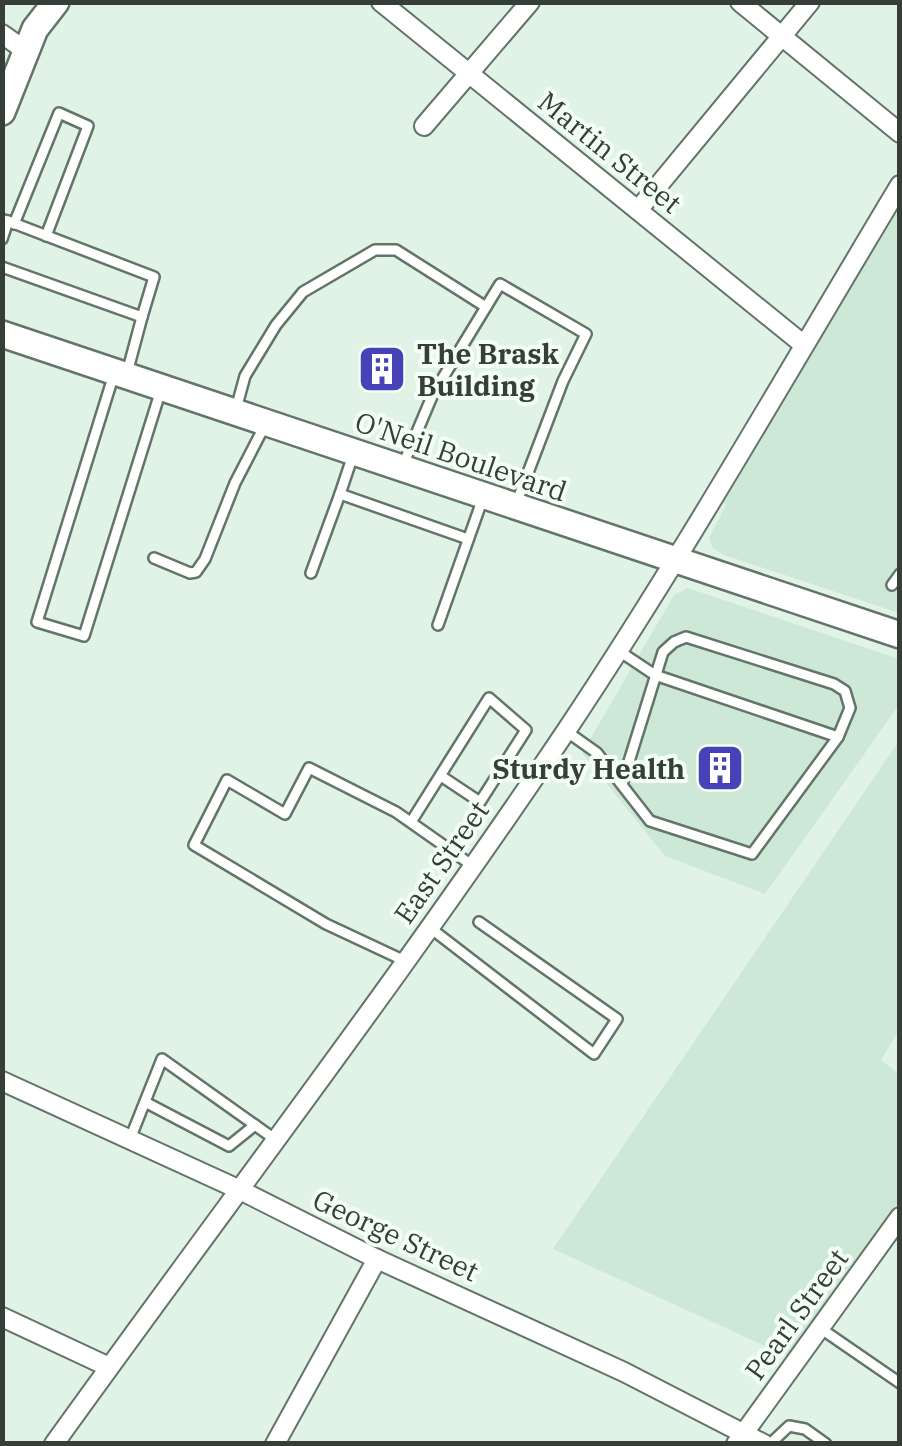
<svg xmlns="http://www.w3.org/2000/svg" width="902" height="1446" viewBox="0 0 902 1446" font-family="'IBM Plex Serif',serif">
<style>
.built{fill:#cee8d7}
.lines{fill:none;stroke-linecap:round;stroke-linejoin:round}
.lane-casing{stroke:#637469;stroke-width:14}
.street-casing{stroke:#637469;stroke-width:22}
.secondary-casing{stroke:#637469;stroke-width:30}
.lane{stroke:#fff;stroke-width:9}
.street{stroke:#fff;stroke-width:18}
.secondary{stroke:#fff;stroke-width:25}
.labels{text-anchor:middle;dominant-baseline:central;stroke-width:8;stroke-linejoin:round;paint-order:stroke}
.street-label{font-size:28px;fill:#363e38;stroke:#f2fef6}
.poi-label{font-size:28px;font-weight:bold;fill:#363e38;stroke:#f2fef6;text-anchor:start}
</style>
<rect width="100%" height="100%" fill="#e0f3e6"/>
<g class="built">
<polygon points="899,203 899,613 724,555 713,548 709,538 726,505 722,502"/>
<polygon points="688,588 899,659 899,705 765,894 665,856 582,753 674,595"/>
<polygon points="899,741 899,1030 881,1060 899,1074 899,1202 789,1357 553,1249"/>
</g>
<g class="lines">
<g class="lane-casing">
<g id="lane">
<polyline points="8,221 154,277 142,317"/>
<polyline points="14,224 59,113 88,126 46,236"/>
<polyline points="2,239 8,221 4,220"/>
<polyline points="2,267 142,317 127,373"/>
<polyline points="114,374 37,622 84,636 160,393"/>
<polyline points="236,409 245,376 276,325 303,292 375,250 396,250 486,307"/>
<polyline points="353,455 340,494 468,539"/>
<polyline points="403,465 433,394 500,284 586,334 563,381 516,504"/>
<polyline points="154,558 190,573 196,572 205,559 235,483 265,425"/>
<polyline points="311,573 340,494"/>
<polyline points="892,585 900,574"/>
<polyline points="438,625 483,498"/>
<polyline points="566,731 597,753 650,821 752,854 838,737 655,675 619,651"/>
<polyline points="622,784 663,652 674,642 686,637 834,684 845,691 850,708 838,737"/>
<polyline points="411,822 489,698 526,730 480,802 441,776"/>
<polyline points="429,927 594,1054 617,1019 479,922"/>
<polyline points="405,961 326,924 194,845 227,780 285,814 309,768 396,812 473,866"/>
<polyline points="145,1102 229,1146 255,1125"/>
<polyline points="130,1139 162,1059 276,1140"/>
<polyline points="820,1328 900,1383"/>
<polyline points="770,1444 789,1426 805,1429 826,1444"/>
</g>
</g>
<g class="street-casing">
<g id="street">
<polyline points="381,2 804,345"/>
<polyline points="740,2 900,133"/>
<polyline points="2,34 26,51"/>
<polyline points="424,126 530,2"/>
<polyline points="638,210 810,2"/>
<polyline points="2,1081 240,1190 377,1259 624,1372 764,1444"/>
<polyline points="2,1317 109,1367"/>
<path d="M54 1444C225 1206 403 974 566 731 684 554 790 368 900 185"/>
<polyline points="275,1444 377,1259"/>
<polyline points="736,1444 900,1217"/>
</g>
</g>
<g class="secondary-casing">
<g id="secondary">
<polyline points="2,112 35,29 56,2"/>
<polyline points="2,334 900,635"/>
</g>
</g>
<use href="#lane" class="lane"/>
<use href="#street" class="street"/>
<use href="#secondary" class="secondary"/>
</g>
<defs>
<g id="building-square" transform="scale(2.5)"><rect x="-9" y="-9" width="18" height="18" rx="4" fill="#4842b8" stroke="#f2fef6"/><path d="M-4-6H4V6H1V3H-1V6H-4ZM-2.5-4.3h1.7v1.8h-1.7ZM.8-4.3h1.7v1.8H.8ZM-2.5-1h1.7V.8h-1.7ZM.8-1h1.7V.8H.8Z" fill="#fff"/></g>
</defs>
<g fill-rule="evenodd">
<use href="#building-square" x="382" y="369"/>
<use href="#building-square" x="720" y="768"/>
</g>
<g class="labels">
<g class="street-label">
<text transform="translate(610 152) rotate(39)">Martin Street</text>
<text transform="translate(461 456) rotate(19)">O'Neil Boulevard</text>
<text transform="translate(441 862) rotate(-55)">East Street</text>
<text transform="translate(396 1235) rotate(25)">George Street</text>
<text transform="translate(796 1314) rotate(-54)">Pearl Street</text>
</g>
<g class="poi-label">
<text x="417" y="353">The Brask<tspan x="417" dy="32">Building</tspan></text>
<text x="685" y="768" text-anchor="end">Sturdy Health</text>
</g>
</g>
<rect width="902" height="1446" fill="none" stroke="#363e38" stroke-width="10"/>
</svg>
